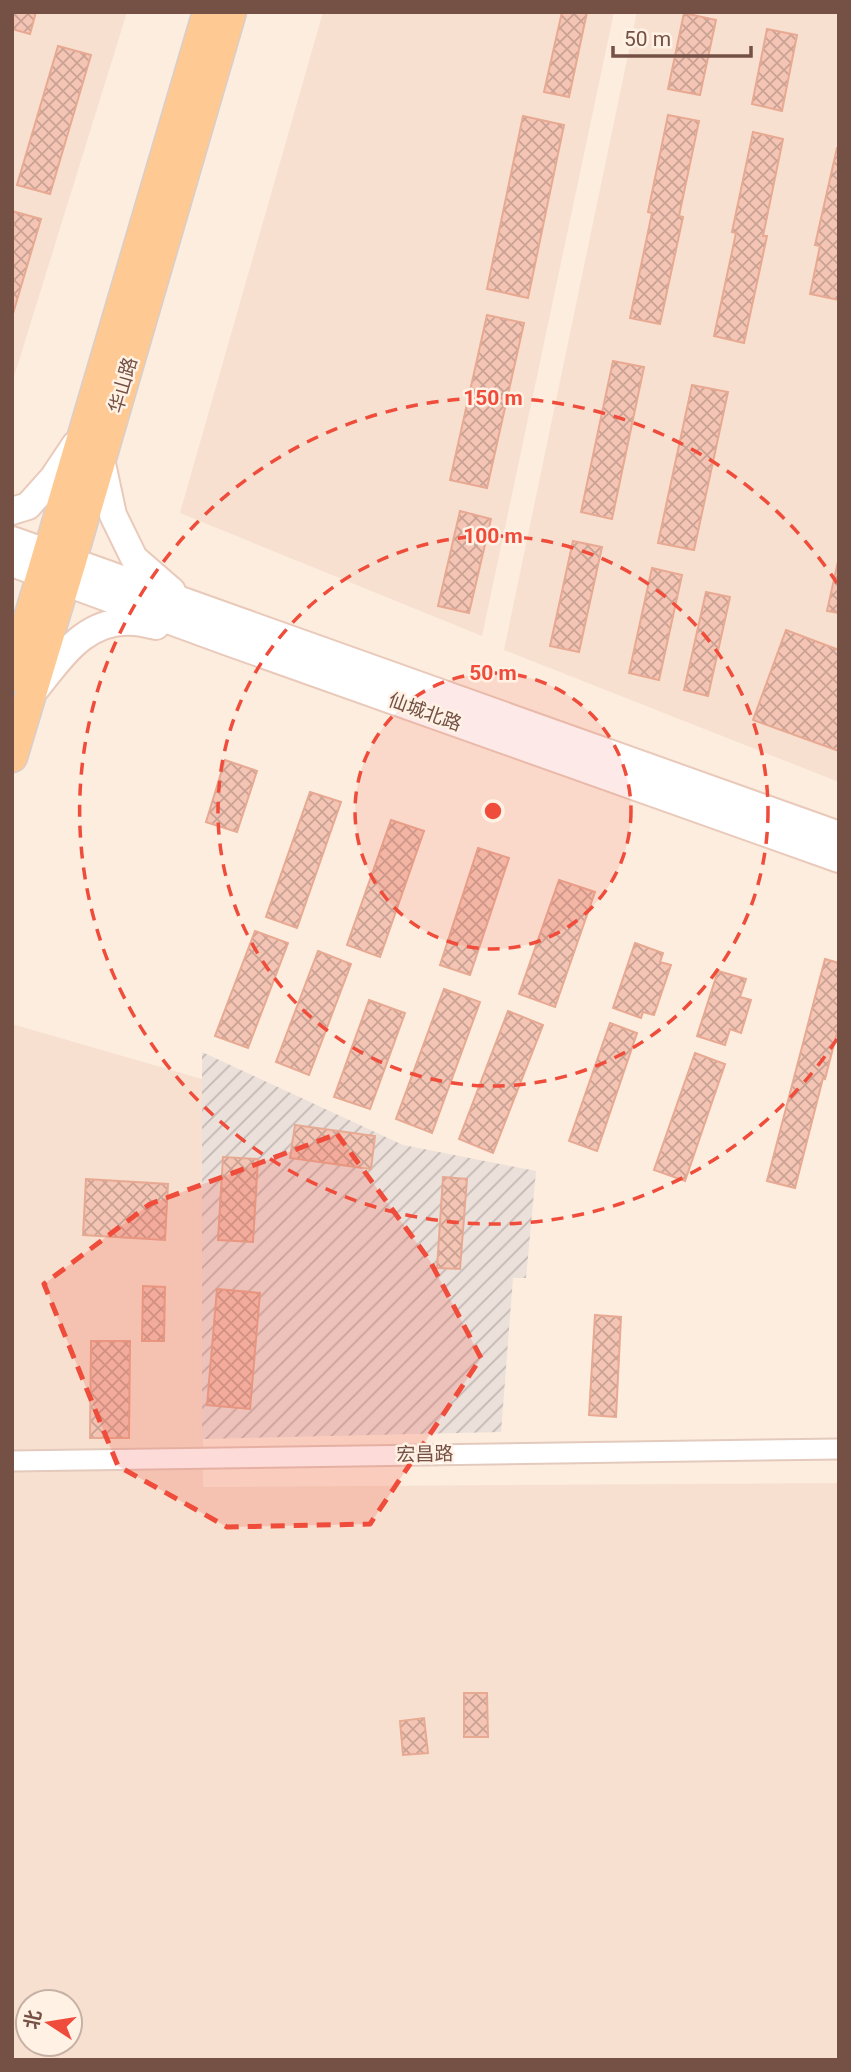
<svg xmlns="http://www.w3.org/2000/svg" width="851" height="2072" viewBox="0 0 851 2072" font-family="Roboto,'Noto Sans SC',sans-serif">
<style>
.residential{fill:#f7e0cf;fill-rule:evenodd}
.industrial{fill:url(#industrial-furrows)}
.building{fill:url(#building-cross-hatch);stroke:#e8a993;stroke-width:2}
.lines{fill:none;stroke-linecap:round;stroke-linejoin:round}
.street-casing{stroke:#e3cabd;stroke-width:23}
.secondary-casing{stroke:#e9c9b9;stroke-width:30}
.primary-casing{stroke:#d8cecb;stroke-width:33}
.street{stroke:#fff;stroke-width:19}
.secondary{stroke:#fff;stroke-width:26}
.primary{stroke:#ffc993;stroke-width:30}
.marked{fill:#ef4c3b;fill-opacity:0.2;stroke:#ef4c3b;stroke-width:5;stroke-dasharray:14 9;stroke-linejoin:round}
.ring{fill:none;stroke:#ef4c3b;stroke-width:3.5;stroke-dasharray:12 9}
.labels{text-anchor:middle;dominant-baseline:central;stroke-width:5;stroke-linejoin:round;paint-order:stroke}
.street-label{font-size:19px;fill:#745045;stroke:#fff2e5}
.centre{fill:#ef4c3b;stroke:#fff2e5;stroke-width:3.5}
.ring-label{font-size:21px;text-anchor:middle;font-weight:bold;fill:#ef4c3b;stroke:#fff2e5;stroke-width:5;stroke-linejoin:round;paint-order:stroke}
</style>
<defs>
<pattern id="industrial-furrows" width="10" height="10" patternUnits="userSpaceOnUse" patternTransform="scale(1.75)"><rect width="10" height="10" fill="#ebe0da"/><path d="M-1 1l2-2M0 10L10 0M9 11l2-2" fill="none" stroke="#c3b8b3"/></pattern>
<pattern id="building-cross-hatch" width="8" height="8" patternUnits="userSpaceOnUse" patternTransform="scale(1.75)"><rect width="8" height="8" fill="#f4c5b4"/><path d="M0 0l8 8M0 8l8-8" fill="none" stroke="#caa294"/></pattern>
</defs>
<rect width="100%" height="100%" fill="#fdedde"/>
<g class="residential">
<polygon points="12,12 127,12 12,383"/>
<polygon points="323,12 614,12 482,636 180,513"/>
<polygon points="637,12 839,12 839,782 504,650"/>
<path d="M12 1024 202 1079 203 1487 839 1483V2060H12ZM28 2002H70V2044H28Z"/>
</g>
<polygon class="industrial" points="202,1052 403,1145 536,1171 526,1278 513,1278 501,1432 202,1439"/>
<g class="building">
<polygon points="12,12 36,12 30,34 12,29"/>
<polygon points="562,12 587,12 569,97 544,92"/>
<polygon points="684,13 716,20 700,95 668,89"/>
<polygon points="767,29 797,35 782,111 752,104"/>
<polygon points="58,46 91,55 50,194 17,185"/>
<polygon points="668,115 699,121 679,216 683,217 660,324 630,318 652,213 648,212"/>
<polygon points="523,116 564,125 528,298 487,289"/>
<polygon points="753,132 783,139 763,236 767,236 744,343 714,336 736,233 732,232"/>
<polygon points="837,148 839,148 839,300 810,294 820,246 815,245"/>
<polygon points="12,211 41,219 12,317"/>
<polygon points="487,315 524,323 487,488 450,480"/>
<polygon points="613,361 644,367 612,519 581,512"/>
<polygon points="692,385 728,392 694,550 658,543"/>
<polygon points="460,511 491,519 469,613 438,606"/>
<polygon points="573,541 602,547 579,652 550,646"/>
<polygon points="839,557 839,613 827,611"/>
<polygon points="652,568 682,575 659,680 629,673"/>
<polygon points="706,592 730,597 708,696 684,690"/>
<polygon points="786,630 839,650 839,751 753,720"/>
<polygon points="225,760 257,771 237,832 206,822"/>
<polygon points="310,792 341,802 297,928 266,917"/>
<polygon points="391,820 424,831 380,957 347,945"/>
<polygon points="478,848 509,858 470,975 440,965"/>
<polygon points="559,880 595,892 555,1007 519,994"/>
<polygon points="255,931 288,943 248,1048 215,1036"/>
<polygon points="635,943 663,953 660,962 671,965 654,1015 643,1012 641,1018 613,1008"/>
<polygon points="318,951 351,964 309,1075 276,1062"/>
<polygon points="825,959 839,963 839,1025 825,1079 823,1078 795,1188 767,1181"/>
<polygon points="718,971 746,979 740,997 751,1000 741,1033 730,1029 725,1045 697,1036"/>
<polygon points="444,989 480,1002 432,1133 396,1119"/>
<polygon points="369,1000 405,1013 370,1109 334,1097"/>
<polygon points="508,1011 543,1025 493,1153 459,1139"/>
<polygon points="610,1023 637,1033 597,1151 569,1141"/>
<polygon points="695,1053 725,1064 685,1181 654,1170"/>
<polygon points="295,1125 375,1136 371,1169 290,1158"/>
<polygon points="223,1157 258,1159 253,1242 218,1240"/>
<polygon points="443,1177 467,1179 460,1269 437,1268"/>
<polygon points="86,1179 168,1184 165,1240 83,1235"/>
<polygon points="143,1286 165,1287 164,1341 142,1341"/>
<polygon points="217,1289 260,1293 250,1409 207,1405"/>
<polygon points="595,1315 621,1317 616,1417 589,1415"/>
<polygon points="91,1341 130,1341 129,1438 90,1438"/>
<polygon points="464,1693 487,1693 488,1737 464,1737"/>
<polygon points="424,1718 428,1753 403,1755 400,1721"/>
</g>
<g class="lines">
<g class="street-casing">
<polyline id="street" points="12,1461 839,1449"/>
</g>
<g class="secondary-casing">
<g id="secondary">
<polyline points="101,459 113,515 134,558 172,591"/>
<polyline points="12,511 28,506 53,478 75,445"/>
<polyline points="12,540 839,835"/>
<polyline points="12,563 228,642 839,859"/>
<path d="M34 691C61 658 85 618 134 622 141 622 149 625 156 626"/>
</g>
</g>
<g class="primary-casing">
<g id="primary">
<polyline points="12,676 208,12"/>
<polyline points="12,757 71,561 231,12"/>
</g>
</g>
<use href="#street" class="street"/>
<use href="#secondary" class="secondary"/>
<use href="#primary" class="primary"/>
</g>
<path class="marked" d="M337 1134 430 1261 481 1358 370 1524 227 1527 118 1466 44 1284 150 1204Z"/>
<circle cx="493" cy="811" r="138" fill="#ef4c3b" fill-opacity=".12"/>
<g class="ring">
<circle cx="493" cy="811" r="138"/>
<circle cx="493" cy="811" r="275"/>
<path d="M837 1039A413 413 0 1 1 837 583"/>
</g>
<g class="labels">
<g class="street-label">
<text transform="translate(123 385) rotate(-74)">华山路</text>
<text transform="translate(425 712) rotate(20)">仙城北路</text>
<text transform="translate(425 1454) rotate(-1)">宏昌路</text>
</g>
</g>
<circle cx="493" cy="811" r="10" class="centre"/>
<g class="ring-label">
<text x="493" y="405">150 m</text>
<text x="493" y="543">100 m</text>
<text x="493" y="680">50 m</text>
</g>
<rect width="851" height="2072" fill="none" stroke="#745045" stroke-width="28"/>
<g transform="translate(49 2023) rotate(282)"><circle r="33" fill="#fff2e5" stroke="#c7b1a5" stroke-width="2"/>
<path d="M0-5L12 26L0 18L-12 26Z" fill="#ef4c3b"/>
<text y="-10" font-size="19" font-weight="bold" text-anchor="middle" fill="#745045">北</text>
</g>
<path d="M613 46v10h138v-10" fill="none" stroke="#745045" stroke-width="3.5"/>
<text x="624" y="46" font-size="21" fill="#745045" stroke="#fff2e5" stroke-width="5" paint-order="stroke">50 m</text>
</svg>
